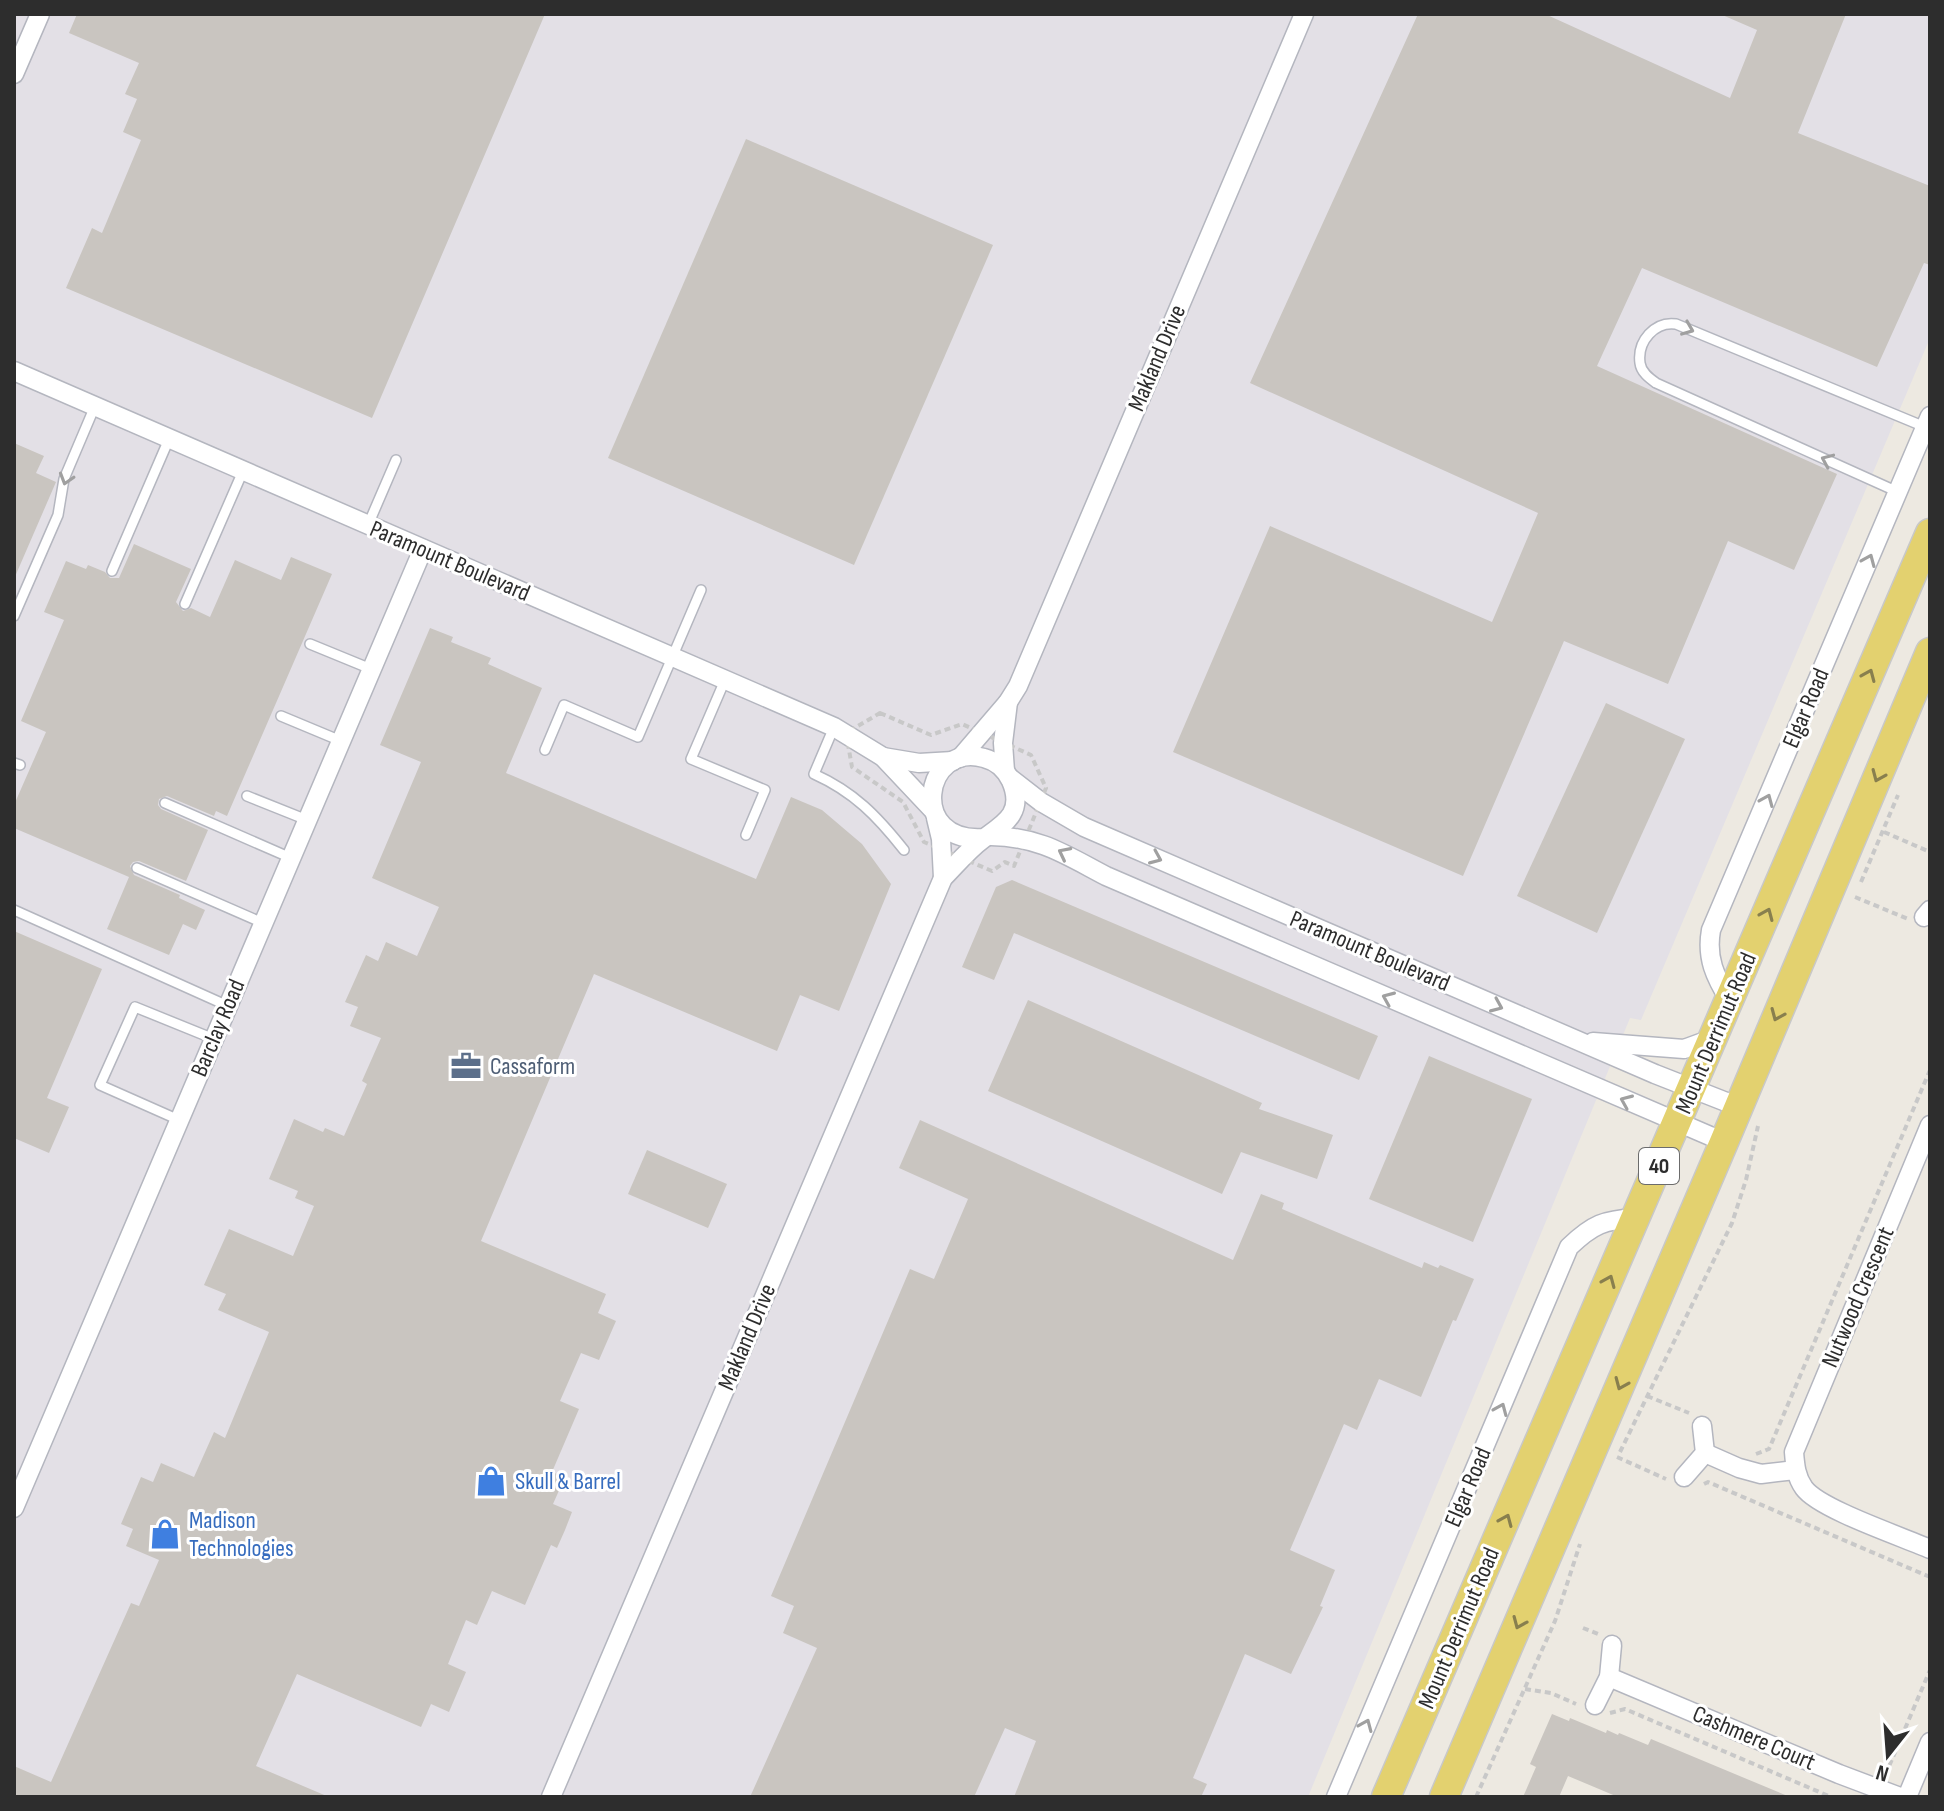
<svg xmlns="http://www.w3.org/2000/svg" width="1944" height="1811" viewBox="0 0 1944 1811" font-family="'Sofia Sans Condensed',sans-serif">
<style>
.industrial{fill:#e3e0e6}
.building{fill:#c9c5c0}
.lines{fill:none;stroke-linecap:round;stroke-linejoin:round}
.service-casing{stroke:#b4b6bf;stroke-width:12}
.minor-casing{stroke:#b4b6bf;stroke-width:21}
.primary-casing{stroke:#c8c8c8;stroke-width:31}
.path{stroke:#c8c8c8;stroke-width:4;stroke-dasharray:6 4;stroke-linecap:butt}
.service{stroke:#fff;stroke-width:9}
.minor{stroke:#fff;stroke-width:18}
.primary{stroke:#e3d16f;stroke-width:28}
.oneway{stroke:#a0a0a0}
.oneway2{stroke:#887f4e}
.labels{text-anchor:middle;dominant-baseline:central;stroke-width:6;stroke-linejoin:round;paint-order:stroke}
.shield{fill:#fff;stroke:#6c6c6c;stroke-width:2}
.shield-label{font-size:22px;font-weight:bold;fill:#2d2d2d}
.street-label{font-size:24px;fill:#2d2d2d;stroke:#fff}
.service-label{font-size:24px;fill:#4e5e75;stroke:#fff;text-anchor:start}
.shop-label{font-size:24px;fill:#366cbe;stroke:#fff;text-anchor:start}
</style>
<rect width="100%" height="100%" fill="#ede9e1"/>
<polygon class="industrial" points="14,14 1930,14 1930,338 1641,1020 1630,1018 1308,1797 14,1797"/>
<g class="building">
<polygon points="77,14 545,14 372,418 66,288 92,228 102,233 141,140 123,132 137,99 125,94 139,63 69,33"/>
<polygon points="1418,14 1545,14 1730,98 1757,30 1720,14 1846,14 1798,133 1930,186 1930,265 1924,263 1877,367 1642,268 1597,366 1837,474 1794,570 1728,541 1668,684 1564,641 1463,876 1173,752 1270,526 1492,622 1538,513 1250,383"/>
<polygon points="746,139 993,245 854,565 608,458"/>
<polygon points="14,443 44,456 36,473 56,482 14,579"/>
<polygon points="134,544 191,569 176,602 183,611 191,608 210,617 235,560 281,580 291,557 332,574 227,816 216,811 214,816 167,796 159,799 158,805 161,809 208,830 186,881 139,861 133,862 130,866 134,875 180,895 179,898 205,910 196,930 183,924 169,955 107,929 129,877 14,828 14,805 46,732 21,721 64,620 44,612 66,561 86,569 88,565 105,572 110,578 119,578"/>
<polygon points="430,628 453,637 451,642 491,658 488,664 542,688 506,773 756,879 791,797 822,810 862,844 891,884 839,1011 800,995 777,1051 594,974 481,1241 606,1294 598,1313 616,1321 599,1360 581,1353 560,1401 579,1409 552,1472 565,1477 553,1504 572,1512 565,1530 557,1548 551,1545 525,1605 492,1591 477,1625 466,1620 448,1664 466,1672 449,1712 431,1704 421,1727 297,1674 256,1766 329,1797 14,1797 14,1766 51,1782 131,1603 139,1606 159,1560 126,1546 133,1529 121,1524 141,1477 153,1482 161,1463 194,1477 214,1432 225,1438 269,1332 218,1310 226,1294 204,1285 229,1229 293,1256 314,1206 295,1198 298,1191 269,1179 294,1119 323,1132 325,1128 344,1136 367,1084 362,1081 381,1038 350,1026 358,1007 345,1002 366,955 378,961 386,942 417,956 439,907 372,878 421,762 380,745"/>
<polygon points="1606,703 1685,739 1597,933 1517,896"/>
<polygon points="1012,880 1378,1036 1359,1080 1014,933 994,980 962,967 996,887"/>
<polygon points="14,931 102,969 47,1098 69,1107 49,1153 14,1138"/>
<polygon points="1028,1000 1262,1103 1259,1109 1333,1135 1317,1179 1241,1152 1222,1194 988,1091"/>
<polygon points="1429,1056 1532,1099 1473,1242 1369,1199"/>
<polygon points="920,1120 1233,1260 1261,1194 1284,1203 1282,1209 1422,1268 1424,1262 1438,1268 1440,1265 1474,1279 1456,1321 1453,1320 1421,1397 1379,1379 1357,1430 1344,1424 1290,1550 1335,1570 1320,1606 1323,1607 1291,1674 1245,1654 1193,1778 1207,1784 1201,1797 1014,1797 1036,1741 1005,1728 974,1797 750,1797 817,1648 783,1633 794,1606 771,1596 910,1269 934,1279 968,1199 899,1168"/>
<polygon points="647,1150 727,1184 708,1228 628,1194"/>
<polygon points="1552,1714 1569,1721 1570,1718 1606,1733 1607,1730 1618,1735 1619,1733 1648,1745 1651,1739 1790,1797 1618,1797 1568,1776 1559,1797 1523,1797 1536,1767 1530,1764"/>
</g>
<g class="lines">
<g class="service-casing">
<g id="service">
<path d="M1898 492 1656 383C1649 378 1641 372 1640 363 1637 341 1655 321 1676 324L1925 427"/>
<polyline points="368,525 396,460"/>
<polyline points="112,571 169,439"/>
<polyline points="185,604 243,471"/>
<polyline points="14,616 58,515 64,479 95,406"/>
<polyline points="310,644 371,669"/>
<polyline points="725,680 691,759 765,790 746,835"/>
<polyline points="281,716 341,741"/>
<path d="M834 727 814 774C854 792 877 816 904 850"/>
<polyline points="545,750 564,705 638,737 701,590"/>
<polyline points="14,763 20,765"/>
<polyline points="247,796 307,820"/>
<polyline points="165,803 291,858"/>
<polyline points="137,868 263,923"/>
<polyline points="14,910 228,1006"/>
<polyline points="179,1120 100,1085 135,1007 214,1039"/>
</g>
</g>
<g class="minor-casing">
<g id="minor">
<polyline points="14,74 40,14"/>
<polyline points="14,371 834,727 883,757 932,809"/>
<polyline points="883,757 919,763 953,761"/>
<polyline points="960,758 1008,702 1018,686 1304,14"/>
<polyline points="1005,771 1003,743 1008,702"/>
<polyline points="1010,778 1041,802 1084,827 1655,1074 1739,1107"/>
<polyline points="936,818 941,839 943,878"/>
<path d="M991 836C1040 837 1064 854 1106 876L1724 1142"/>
<polyline points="1924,917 1930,910"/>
<path d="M1730 1001C1715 977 1706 958 1711 930L1930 416"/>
<polyline points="1593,1042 1684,1049 1714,1038"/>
<path d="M1930 1125 1794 1452C1795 1465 1796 1477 1804 1488 1819 1509 1903 1537 1930 1549"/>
<polyline points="1705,1453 1739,1468 1761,1474 1795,1470"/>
<polyline points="1684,1477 1705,1453 1702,1426"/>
<polyline points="14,1508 423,549"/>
<polyline points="1609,1677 1839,1774 1900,1797"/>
<polyline points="1595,1705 1609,1677 1612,1645"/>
<path d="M551 1797 943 878C956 865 968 850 983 839 1004 824 1025 813 1011 781 1006 770 996 761 984 758 923 741 907 844 984 838"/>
<path d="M1336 1797 1569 1247C1593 1224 1604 1220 1636 1218"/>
<polyline points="1907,1797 1930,1742"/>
</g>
</g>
<g class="primary-casing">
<g id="primary">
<polyline points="1386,1797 1930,533"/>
<polyline points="1444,1797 1724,1142 1930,652"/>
</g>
</g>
<g class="path">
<polygon points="880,713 931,735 962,724 1031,755 1046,788 1014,866 1005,862 992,871 924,842 903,802 852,767 846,733"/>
<polyline points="1884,832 1930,852"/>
<polyline points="1861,882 1898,795"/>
<polyline points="1855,897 1908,919"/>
<polyline points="1647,1396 1689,1413"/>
<polyline points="1620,1452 1732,1223 1746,1180 1758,1126"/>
<polyline points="1756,1454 1769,1449 1930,1070"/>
<polyline points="1617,1457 1666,1479"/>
<polyline points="1704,1484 1708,1482 1930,1577"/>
<polyline points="1583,1628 1598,1634"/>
<polyline points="1525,1689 1551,1693 1576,1704"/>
<polyline points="1610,1713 1625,1709 1831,1797"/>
<polyline points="1879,1768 1890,1764 1930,1670"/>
<polyline points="1476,1797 1555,1621 1580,1544"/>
</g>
<use href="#service" class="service"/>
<use href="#minor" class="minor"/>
<use href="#primary" class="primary"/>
</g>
<defs><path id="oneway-chevron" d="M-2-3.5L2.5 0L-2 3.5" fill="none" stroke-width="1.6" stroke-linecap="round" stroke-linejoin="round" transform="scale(2)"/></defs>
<g class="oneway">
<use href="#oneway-chevron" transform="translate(1688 329) rotate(22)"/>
<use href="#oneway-chevron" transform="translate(1827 460) rotate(-156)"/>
<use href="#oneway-chevron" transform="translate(66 479) rotate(107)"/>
<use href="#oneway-chevron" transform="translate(1869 560) rotate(-67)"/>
<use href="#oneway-chevron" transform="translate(1767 800) rotate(-67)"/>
<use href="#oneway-chevron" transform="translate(1064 853) rotate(-153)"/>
<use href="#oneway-chevron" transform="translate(1156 858) rotate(23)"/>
<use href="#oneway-chevron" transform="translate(1388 998) rotate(-157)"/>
<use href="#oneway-chevron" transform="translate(1497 1006) rotate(23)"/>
<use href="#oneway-chevron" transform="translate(1626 1101) rotate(-157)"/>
<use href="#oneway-chevron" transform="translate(1501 1409) rotate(-67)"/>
<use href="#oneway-chevron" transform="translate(1366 1725) rotate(-67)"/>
</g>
<g class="oneway2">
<use href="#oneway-chevron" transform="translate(1869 675) rotate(-67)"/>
<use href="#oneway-chevron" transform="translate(1878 776) rotate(113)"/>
<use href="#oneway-chevron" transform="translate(1767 914) rotate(-67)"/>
<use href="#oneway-chevron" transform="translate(1777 1015) rotate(113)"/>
<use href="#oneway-chevron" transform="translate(1609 1281) rotate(-67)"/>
<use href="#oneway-chevron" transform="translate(1621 1384) rotate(113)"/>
<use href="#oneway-chevron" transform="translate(1506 1520) rotate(-67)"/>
<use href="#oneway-chevron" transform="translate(1519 1623) rotate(113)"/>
</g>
<defs>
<g id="office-bare" transform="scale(2.4)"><path d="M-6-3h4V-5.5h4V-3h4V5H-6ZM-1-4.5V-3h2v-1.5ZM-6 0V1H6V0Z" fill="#5c6f8a" stroke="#fff" stroke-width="2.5" paint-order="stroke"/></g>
<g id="shop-bare" transform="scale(2.4)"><path d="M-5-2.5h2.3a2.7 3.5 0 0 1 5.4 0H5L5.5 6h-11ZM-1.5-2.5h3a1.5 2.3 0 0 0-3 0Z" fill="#3f7fe0" stroke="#fff" stroke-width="2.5" paint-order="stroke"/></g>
</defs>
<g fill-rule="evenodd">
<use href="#office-bare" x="466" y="1066"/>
<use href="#shop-bare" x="491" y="1481"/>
<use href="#shop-bare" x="165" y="1534"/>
</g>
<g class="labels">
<rect class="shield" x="1639" y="1148" width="40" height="36" rx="6"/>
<g class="shield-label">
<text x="1659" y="1166">40</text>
</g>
<g class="street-label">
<text transform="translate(1157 358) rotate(-67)">Makland Drive</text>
<text transform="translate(450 561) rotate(23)">Paramount Boulevard</text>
<text transform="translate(1806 708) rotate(-67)">Elgar Road</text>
<text transform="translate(1370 951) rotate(23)">Paramount Boulevard</text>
<text transform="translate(218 1028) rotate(-67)">Barclay Road</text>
<text transform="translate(1716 1033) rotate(-67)">Mount Derrimut Road</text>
<text transform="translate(1858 1297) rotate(-67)">Nutwood Crescent</text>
<text transform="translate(747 1337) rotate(-67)">Makland Drive</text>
<text transform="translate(1468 1487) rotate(-67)">Elgar Road</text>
<text transform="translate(1459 1628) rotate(-67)">Mount Derrimut Road</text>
<text transform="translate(1754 1738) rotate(23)">Cashmere Court</text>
</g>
<g class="service-label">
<text x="490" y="1066">Cassaform</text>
</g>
<g class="shop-label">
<text x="515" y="1481">Skull &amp; Barrel</text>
<text x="189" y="1520">Madison<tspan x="189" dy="28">Technologies</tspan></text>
</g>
</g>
<rect width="1944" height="1811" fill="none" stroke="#2d2d2d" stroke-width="32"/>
<g transform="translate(1888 1755) rotate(197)" stroke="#ffffff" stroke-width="6" paint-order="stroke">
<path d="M0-6L14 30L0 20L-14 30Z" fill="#2d2d2d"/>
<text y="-12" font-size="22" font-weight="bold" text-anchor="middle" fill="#2d2d2d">N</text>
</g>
</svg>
